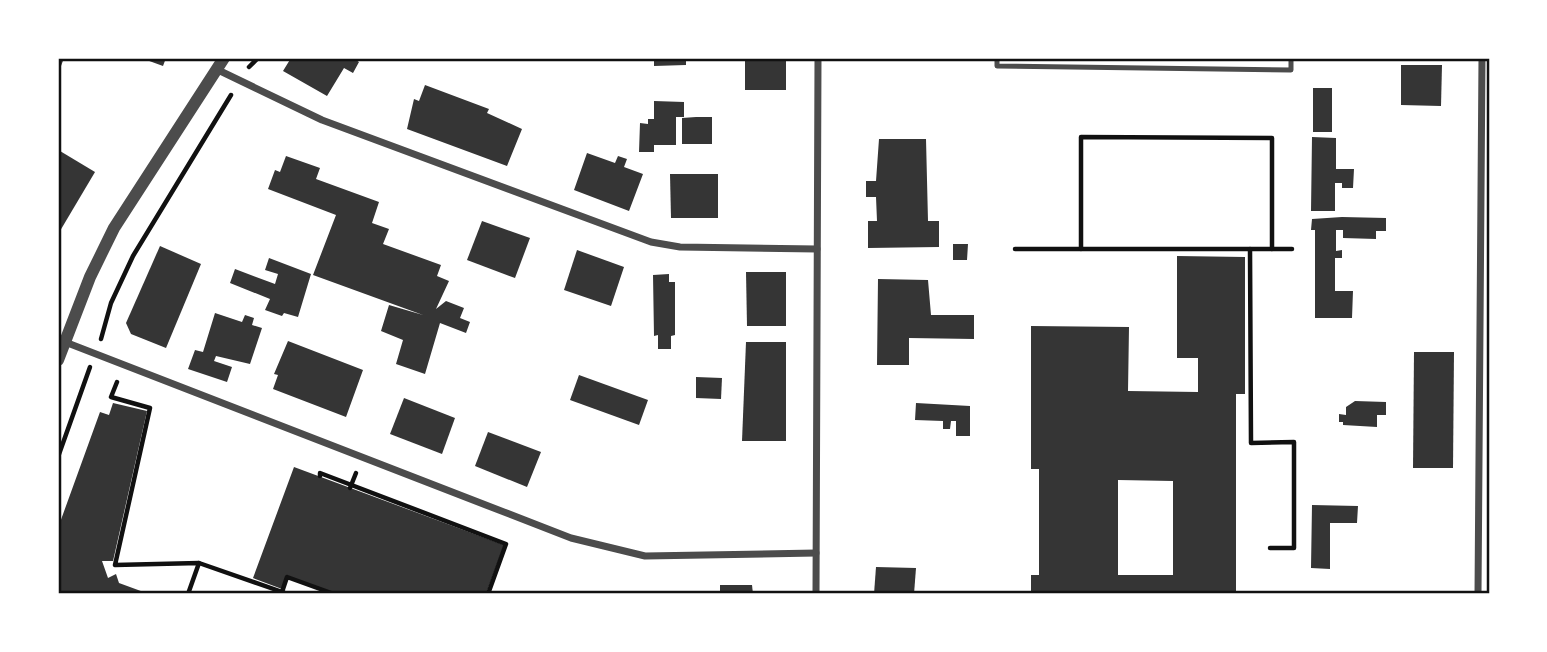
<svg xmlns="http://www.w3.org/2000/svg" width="1547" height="652" viewBox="0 0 1547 652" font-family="Overpass,sans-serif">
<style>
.building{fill:#353535;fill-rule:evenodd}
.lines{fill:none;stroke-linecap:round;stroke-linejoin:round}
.path{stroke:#111;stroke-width:4.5}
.service{stroke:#4c4c4c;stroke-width:5}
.minor{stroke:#4c4c4c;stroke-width:7}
.tertiary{stroke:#4c4c4c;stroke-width:12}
.neatline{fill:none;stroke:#111;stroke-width:2.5}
</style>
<rect width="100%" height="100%" fill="#fff"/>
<g class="building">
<polygon points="58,58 64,58 58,74"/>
<polygon points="141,58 166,58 163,66"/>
<polygon points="291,58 353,58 359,62 353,73 344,68 327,96 283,71"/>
<polygon points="654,58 686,58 686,65 654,66"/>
<rect x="745" y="58" width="41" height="32"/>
<polygon points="1401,65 1442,65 1441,106 1401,105"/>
<polygon points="425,85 489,109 487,113 522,129 507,166 407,129 414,99 419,101"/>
<rect x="1313" y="88" width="19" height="44"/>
<polygon points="654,101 684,102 684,117 676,117 676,145 654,145 654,152 639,152 640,123 648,124 648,119 654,119"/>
<polygon points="696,117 712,117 712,144 682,144 682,118"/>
<polygon points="1312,137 1336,138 1336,169 1354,169 1353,188 1342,188 1342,183 1335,183 1335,211 1311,211"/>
<polygon points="879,139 926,139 928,221 939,221 939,247 868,248 868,221 877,221 876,197 866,197 866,181 876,181"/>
<polygon points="60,151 95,172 60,231 58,229"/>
<polygon points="587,153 615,163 618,156 627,159 624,167 643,174 629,211 574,190"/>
<polygon points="286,156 320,168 316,179 379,202 372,223 389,229 383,244 441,265 437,276 449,281 436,309 446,301 464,308 460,318 470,322 466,333 440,323 425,374 396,364 403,340 381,331 389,305 423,315 313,275 336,215 268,189 275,170 280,172"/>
<polygon points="670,174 718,174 718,218 671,218"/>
<polygon points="1342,217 1386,218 1386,231 1376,231 1376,239 1343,238 1343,230 1336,230 1336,251 1342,250 1342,258 1335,258 1335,291 1353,291 1352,318 1315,318 1315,230 1311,230 1312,219"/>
<polygon points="482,221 530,238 515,278 467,260"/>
<polygon points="953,244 968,244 967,260 953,260"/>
<polygon points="160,246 201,264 166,348 131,334 126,323"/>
<polygon points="577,250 624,267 611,306 564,290"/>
<path d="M1177 256 1245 257V394H1236V594H1031V575H1039V469H1031V326L1129 327 1128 391 1198 392V358H1177ZM1118 480 1173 481V575H1118Z"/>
<polygon points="269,258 311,274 298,317 284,313 282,316 265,310 270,299 230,283 235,269 275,284 278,274 265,270"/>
<polygon points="746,272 786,272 786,326 747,326"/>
<polygon points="669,274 669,282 675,282 675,335 671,336 671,349 658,349 658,335 654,336 653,275"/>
<polygon points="878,279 928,280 931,315 974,315 974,339 909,338 909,365 877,365"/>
<polygon points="215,313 242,322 245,315 254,318 252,325 262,328 250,364 216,356 214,361 232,367 227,382 188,369 195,350 203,352"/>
<polygon points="288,341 363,370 346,417 273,389 278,375 274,374"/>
<polygon points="746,342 786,342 786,441 742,441"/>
<polygon points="1414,352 1454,352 1453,468 1413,468"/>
<polygon points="579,375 648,400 639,425 570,400"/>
<polygon points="696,377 722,378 721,399 696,398"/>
<polygon points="404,398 455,418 442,454 390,434"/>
<polygon points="1355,401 1386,402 1386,415 1377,415 1377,427 1343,425 1343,422 1339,422 1339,414 1346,415 1346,407"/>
<polygon points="113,403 147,411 113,561 102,561 108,578 116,574 119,583 149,594 58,594 58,528 100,412 109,415"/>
<polygon points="916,403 970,406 970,436 956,436 956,421 951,421 950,429 943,429 943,421 915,420"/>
<polygon points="488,432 541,452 527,487 475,466"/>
<polygon points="294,467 504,545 486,594 338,594 287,576 282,589 253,578"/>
<polygon points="1312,505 1358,506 1357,523 1330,523 1330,569 1311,568"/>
<polygon points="876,567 916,568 914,594 874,594"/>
<polygon points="720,585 752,585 753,594 720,594"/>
</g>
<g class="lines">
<g class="path">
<polyline points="249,67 258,58"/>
<polyline points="1015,249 1292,249"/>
<polyline points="1081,249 1081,137 1272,138 1272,249"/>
<polyline points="1250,249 1251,443 1294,442 1294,548 1270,548"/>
<polyline points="101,339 111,303 133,256 231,95"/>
<polyline points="117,382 111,397 150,408 115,565 199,563 288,594"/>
<polyline points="58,457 90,367"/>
<polyline points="320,476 320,473 506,544 488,594"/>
<polyline points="350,488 356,473"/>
<polyline points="282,592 287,577 334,594"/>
<polyline points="188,594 199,563"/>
</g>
<polyline class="service" points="997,58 997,66 1291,70 1291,58"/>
<g class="minor">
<polyline points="216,69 322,120 651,242 680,247 817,249"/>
<polyline points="65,342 571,538 645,556 816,553"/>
<polyline points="816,594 818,58"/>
<polyline points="1478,594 1482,58"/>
</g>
<polyline class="tertiary" points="58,360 90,277 114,228 224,58"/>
</g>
<rect width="1547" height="652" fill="none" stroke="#ffffff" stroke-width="119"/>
<rect x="60" y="60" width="1428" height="532" class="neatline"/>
</svg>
